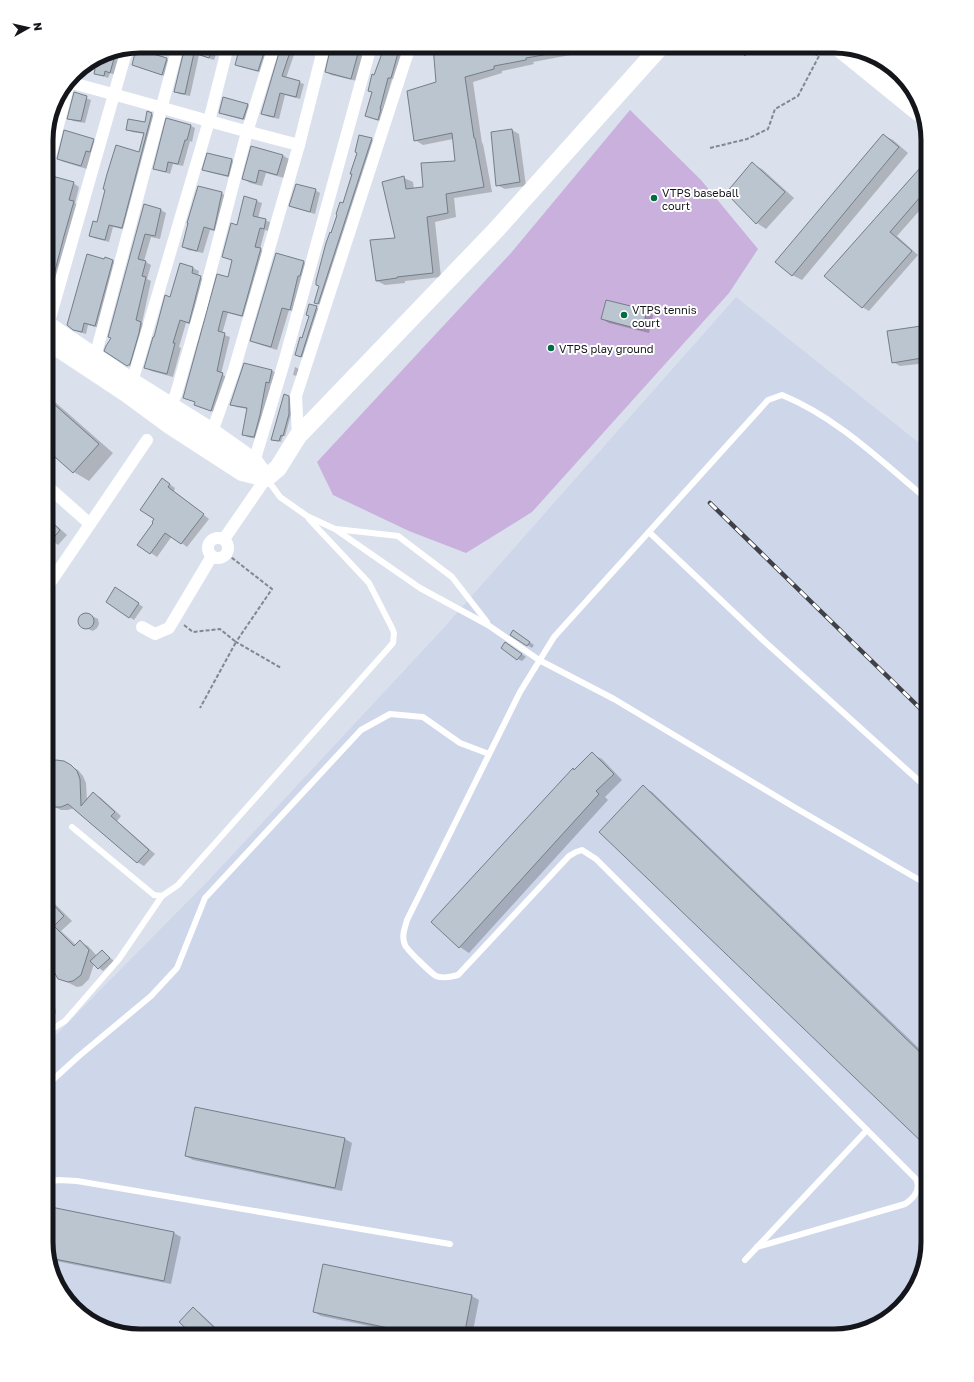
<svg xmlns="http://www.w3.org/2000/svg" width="974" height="1382" viewBox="0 0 974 1382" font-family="'Golos Text',sans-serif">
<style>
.built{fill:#ced6ea}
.green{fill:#c9b0dd}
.shadow{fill:#0003}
.building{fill:#bac5cf;stroke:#747e88}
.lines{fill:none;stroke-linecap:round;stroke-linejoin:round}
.path{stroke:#838790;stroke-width:2;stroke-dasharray:4 2;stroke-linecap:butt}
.lane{stroke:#fff;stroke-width:6}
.street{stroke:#fff;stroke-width:12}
.secondary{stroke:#fff;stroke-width:18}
.highway{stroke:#fff;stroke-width:22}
.rail-casing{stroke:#3f4147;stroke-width:4.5}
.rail{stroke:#fff;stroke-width:3;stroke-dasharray:9;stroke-linecap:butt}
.poi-dot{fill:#006c43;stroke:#fff;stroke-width:1.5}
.labels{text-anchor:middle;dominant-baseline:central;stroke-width:4;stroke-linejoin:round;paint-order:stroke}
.poi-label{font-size:11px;fill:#15161b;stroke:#fff;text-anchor:start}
.rim{fill:none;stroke:#15161b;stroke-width:5}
</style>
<rect width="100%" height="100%" fill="#dae0ec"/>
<polygon class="built" points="736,297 928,450 928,1242 915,1289 881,1323 834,1336 134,1336 93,1323 59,1289 46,1242 46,1045 209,880 440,632"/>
<polygon class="green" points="630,110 701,180 758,249 729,293 532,512 466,553 409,531 333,495 317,462 511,253"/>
<g class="shadow">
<polygon points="186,46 219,46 214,60 199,55 190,96 179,94 175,91"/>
<polygon points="282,46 297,46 286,78 304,84 300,99 285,95 279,119 266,116 262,113"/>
<polygon points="332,46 366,46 357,81 331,75 326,72"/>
<polygon points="385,46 402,46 399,54 402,56 395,80 392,79 383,111 382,122 366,116 373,93 371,91"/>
<polygon points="434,46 591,46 592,51 533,62 534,64 502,71 502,73 473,82 482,143 483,144 492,192 454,198 456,217 435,222 441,277 405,281 405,283 385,285 377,281 396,238 383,183 404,178 413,182 414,189 424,188 456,162 453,139 423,145 415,140 437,83"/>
<polygon points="241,47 264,53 268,56 263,73 241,67 236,64"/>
<polygon points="104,53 119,58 115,75 110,73 108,78 95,73 96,70 84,67"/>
<polygon points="167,59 171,62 167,77 133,64"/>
<polygon points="75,94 91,100 85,123 73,121 69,118"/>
<polygon points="248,105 252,107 248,121 225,115 220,112"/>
<polygon points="148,113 156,116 126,230 113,227 109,242 94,238 90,235 139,153 145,134 132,132 127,129 146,123"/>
<polygon points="167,119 191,126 195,128 192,142 190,141 183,166 173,164 170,174 154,168"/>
<polygon points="512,130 519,134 526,186 505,189 497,185 492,133"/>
<polygon points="883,135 893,140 908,153 802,280 792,275"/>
<polygon points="46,139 53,142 46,157"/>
<polygon points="371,139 375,141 322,306 315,302 320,286 332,234 353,174 358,153"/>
<polygon points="93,140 99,143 87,169 64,162 58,159"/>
<polygon points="208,154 232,160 236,162 232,178 208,172 204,169"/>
<polygon points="282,155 289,159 284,178 266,173 262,186 250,183 244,179"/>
<polygon points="928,160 928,201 897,236 918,255 869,311 862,307 826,276"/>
<polygon points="752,164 762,169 794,198 766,229 757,223"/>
<polygon points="73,183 79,187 75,203 80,206 56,295 46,292 46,188"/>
<polygon points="315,190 320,193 315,214 295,208 290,206"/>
<polygon points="221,193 227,196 219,232 210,230 203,253 188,250 183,247"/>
<polygon points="245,197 262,203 258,218 270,222 268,231 265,230 260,249 266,252 247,318 228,313 222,334 230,337 221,374 227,377 216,413 195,405 233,261 223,257 237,227"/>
<polygon points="144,205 161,210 166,213 160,239 151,237 144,261 151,265 147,279 151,281 142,323 146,326 133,369 128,365 112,338"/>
<polygon points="105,260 113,261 117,263 100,328 88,325 86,334 79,332 74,329"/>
<polygon points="304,262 310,265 296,313 289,310 277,350 258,344 251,341"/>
<polygon points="193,268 199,271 198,276 207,281 195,326 186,323 179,347 181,348 173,377 151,371 145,367 171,298"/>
<polygon points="310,305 320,309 304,358 296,355 303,339 310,316"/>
<polygon points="646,311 653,315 649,333 609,323 602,319"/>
<polygon points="928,326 928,363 900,366 893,362"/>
<polygon points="295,367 299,369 297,376 293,375"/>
<polygon points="271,370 276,373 273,385 271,384 265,418 258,439 247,437 243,434 248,409 236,407 231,404"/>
<polygon points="46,397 55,402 113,453 89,481 74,472 46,448"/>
<polygon points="288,397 290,398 291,415 285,436 283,436 281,442 274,440 272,439"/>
<polygon points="168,483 175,488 174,491 209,519 187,547 172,536 157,557 139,545 155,523"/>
<polygon points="46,516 67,535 58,545 46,536"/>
<polygon points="120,591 143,607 134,620 107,602"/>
<polygon points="86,613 98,619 99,624 97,628 93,631 81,626 79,621 82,615"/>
<polygon points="518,634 534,645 532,648 527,645"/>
<polygon points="510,646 526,657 522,661 518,659"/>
<polygon points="592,754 602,759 622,780 605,797 608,800 469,953 460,947 575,771"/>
<polygon points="64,762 78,770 83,776 86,783 87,801 93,794 100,797 121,816 117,821 155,854 144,866 137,862 74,808 68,810 61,810 46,803"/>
<polygon points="643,787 652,792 928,1057 928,1147"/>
<polygon points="46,898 53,902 72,921 61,931 76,945 80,942 88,946 97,956 102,951 114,961 103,971 94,964 89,979 82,986 77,987 59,978 54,962 49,958 46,964"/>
<polygon points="46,993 54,1001 56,1012 54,1017 46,1025"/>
<polygon points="196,1108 345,1139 352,1143 342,1191 193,1160 186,1156"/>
<polygon points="46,1207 174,1233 181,1237 171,1284 51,1260 46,1242"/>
<polygon points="324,1265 472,1296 479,1300 472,1336 417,1336 321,1316 314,1312"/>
<polygon points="193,1308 200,1313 225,1336 195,1336"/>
</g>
<g class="building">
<polygon points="185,46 213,46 209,58 194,53 185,94 174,92"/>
<polygon points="240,46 249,49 250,46 266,46 258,71 235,65"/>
<polygon points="281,46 292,46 282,76 300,81 296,97 280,93 274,117 261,114"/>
<polygon points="331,46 360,46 351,79 325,72"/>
<polygon points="433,46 565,46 566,51 526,58 526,60 494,66 494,69 465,77 474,138 475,138 484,187 446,194 448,213 427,217 433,273 397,277 397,278 376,281 370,240 395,238 382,182 404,176 406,189 423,187 421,163 455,161 452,133 414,141 407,91 436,82"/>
<polygon points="384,48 398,53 391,78 388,78 380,109 381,109 378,120 365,116 372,92 368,91 372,74 374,75"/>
<polygon points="136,49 167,58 162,75 132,65"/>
<polygon points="104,53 115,55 110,73 105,71 104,76 94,74 95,69 84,66"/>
<polygon points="74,92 87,96 81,121 67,119"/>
<polygon points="223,97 248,104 243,119 219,113"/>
<polygon points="147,111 152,113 122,228 109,225 105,240 89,236 93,221 97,222 105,190 103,189 107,174 116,145 139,152 144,133 126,130 128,119 145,122"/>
<polygon points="166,118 191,125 187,140 185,140 178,164 168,162 166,172 153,169"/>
<polygon points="512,129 520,182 496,186 491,132"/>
<polygon points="64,130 94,139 90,152 86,151 81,166 57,159"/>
<polygon points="883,134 899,147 792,276 775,262"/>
<polygon points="359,135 372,138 318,304 314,303 319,286 316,285 316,281 326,243 330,232 331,233 337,215 336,214 340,202 343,203 352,174 350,174 357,153 355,152"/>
<polygon points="251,146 283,155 277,175 259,170 256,183 242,179"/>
<polygon points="207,153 232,159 228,176 202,170"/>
<polygon points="928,159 928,188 890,232 912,251 862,308 824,276"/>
<polygon points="752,162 785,192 756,224 726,193"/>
<polygon points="52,176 74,182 69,200 74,201 64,236 49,294 46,294 46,184 48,179"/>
<polygon points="296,184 316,189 310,212 289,206"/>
<polygon points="198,186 222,192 214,230 204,227 197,251 182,247 188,223 187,223"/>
<polygon points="244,196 257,200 253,216 266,219 264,229 260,228 255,247 261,248 242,316 223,311 218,331 225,333 217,371 223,373 211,411 194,405 195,402 183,398 217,274 228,277 232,260 222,257 231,223 237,225"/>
<polygon points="144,204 161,209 155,236 145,234 138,259 146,261 142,276 146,277 136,320 141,322 139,333 130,364 127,366 104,351 106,346 111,338 108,337"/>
<polygon points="276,253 304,261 300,276 298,276 290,310 282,308 271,347 250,341"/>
<polygon points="87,254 104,259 105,257 113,260 95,326 84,323 82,332 73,330 67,325"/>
<polygon points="180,263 193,267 192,273 201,276 189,323 180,320 173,343 175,343 167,374 144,368 153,337 154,337 165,295 170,297"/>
<polygon points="606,300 647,310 642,330 601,319"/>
<polygon points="309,304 317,306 301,357 295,355 300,337 302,338 309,316 306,315"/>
<polygon points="928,325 928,357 892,363 887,331"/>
<polygon points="244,363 272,370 269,383 266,382 260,415 254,437 242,435 247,408 230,405"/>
<polygon points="284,394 289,396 289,414 283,436 281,435 279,441 271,440"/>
<polygon points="46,397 99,444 73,473 46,449"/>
<polygon points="162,478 170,484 168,487 204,514 181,544 165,533 150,554 137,545 153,523 152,522 154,519 140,510"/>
<polygon points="46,517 60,530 46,547"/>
<polygon points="115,587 139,603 129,618 106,602"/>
<circle cx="86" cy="621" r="8"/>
<polygon points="513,630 530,642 527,646 510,635"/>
<polygon points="505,642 522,654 517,660 501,648"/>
<polygon points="592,752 614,774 596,791 599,794 459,948 431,922 573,768 574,770"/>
<polygon points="56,760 64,761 71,765 77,771 80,779 81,806 93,792 115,812 111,816 149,850 137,863 68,804 61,807 53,807 46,805 46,762"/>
<polygon points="643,785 928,1060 928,1148 599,832"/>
<polygon points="46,897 64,916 54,926 74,946 80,940 89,950 81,975 73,981 68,982 58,979 53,970 53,963 46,956"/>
<polygon points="102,950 110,958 98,969 90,961"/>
<polygon points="195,1107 345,1138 335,1188 185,1156"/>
<polygon points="46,1206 174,1232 164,1281 50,1258 46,1242"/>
<polygon points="323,1264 472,1295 464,1336 426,1336 313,1312"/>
<polygon points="193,1307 223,1336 194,1336 179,1322"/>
</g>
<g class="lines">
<g class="path">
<polyline points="736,46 745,55 750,46"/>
<polyline points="710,148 747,139 768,129 775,109 798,96 819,56 801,46"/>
<polyline points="227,554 272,589 236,642 281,668"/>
<polyline points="184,625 193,632 220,629 236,642 200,708"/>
</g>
<g class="lane">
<polyline points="267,479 280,497 307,516 335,529 420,588 488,625 539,660 614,699 794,807 928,885"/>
<polyline points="336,529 398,536 452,577 487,622"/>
<polyline points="649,532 764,641 928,789"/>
<polyline points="72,827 154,895 162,896 178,885 393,643 394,633 392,628 369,583 309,519"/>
<polyline points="46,1033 65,1021 119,959 162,896"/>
<polyline points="46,1086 79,1056 151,996 177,968 205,898 361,730 390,714 423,717 460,743 489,754"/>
<polyline points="46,1182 59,1180 77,1181 450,1244"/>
<path d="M757 1247 905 1204C914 1198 921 1189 916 1179L596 859 582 850 576 852 569 856 458 975C451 977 443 979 436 976 431 973 407 950 405 945 401 936 405 928 407 920L520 692 554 637 768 400 782 395C838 418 882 462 928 500"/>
<polyline points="745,1260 867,1130"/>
</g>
<g class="street">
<path d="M68 82C145 102 222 126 299 145L234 370 212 432"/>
<polyline points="299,145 324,46"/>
<polyline points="46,172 70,79"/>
<polyline points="48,325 127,49"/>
<polyline points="95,357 178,46"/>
<polyline points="129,387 132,382 209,121 228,46"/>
<polyline points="171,405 176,394 201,307 247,132 274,46"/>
<polyline points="298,436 296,396 410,46"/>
<polyline points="249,466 254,462 285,359 371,46"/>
<polyline points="46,485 90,524"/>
<circle cx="218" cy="548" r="10"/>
<polyline points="224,539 266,478"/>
<polyline points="46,589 147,440"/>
<polyline points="142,627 155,634 169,628 212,556"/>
</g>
<g class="secondary">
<polyline points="46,324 132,382 212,432 254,462 266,478"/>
<polyline points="46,340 126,393 171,426 242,472 266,478"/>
<polyline points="266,478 278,468 298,436 496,230 661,46"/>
</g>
<g class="highway">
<polyline points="840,46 920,111"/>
<polyline points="879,58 886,63"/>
</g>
<g class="rail-casing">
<polyline id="rail" points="710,503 928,716"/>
</g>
<use href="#rail" class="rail"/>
</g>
<g class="poi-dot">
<circle cx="654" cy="198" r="4"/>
<circle cx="624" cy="315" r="4"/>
<circle cx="551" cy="348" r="4"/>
</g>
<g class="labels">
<g class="poi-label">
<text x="662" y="192">VTPS baseball<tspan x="662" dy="13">court</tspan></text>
<text x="632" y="309">VTPS tennis<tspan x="632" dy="13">court</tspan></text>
<text x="559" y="348">VTPS play ground</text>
</g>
</g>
<path d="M0 0H974V1382H0ZM140 53H834A87 87 0 0 1 921 140V1242A87 87 0 0 1 834 1329H140A87 87 0 0 1 53 1242V140A87 87 0 0 1 140 53Z" fill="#fff" fill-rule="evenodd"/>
<path class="rim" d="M140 53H834A87 87 0 0 1 921 140V1242A87 87 0 0 1 834 1329H140A87 87 0 0 1 53 1242V140A87 87 0 0 1 140 53Z"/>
<g transform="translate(28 28) rotate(82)" stroke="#ffffff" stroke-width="3" paint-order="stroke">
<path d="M0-3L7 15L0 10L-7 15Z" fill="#15161b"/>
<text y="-6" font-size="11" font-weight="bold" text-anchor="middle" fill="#15161b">N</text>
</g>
</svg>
